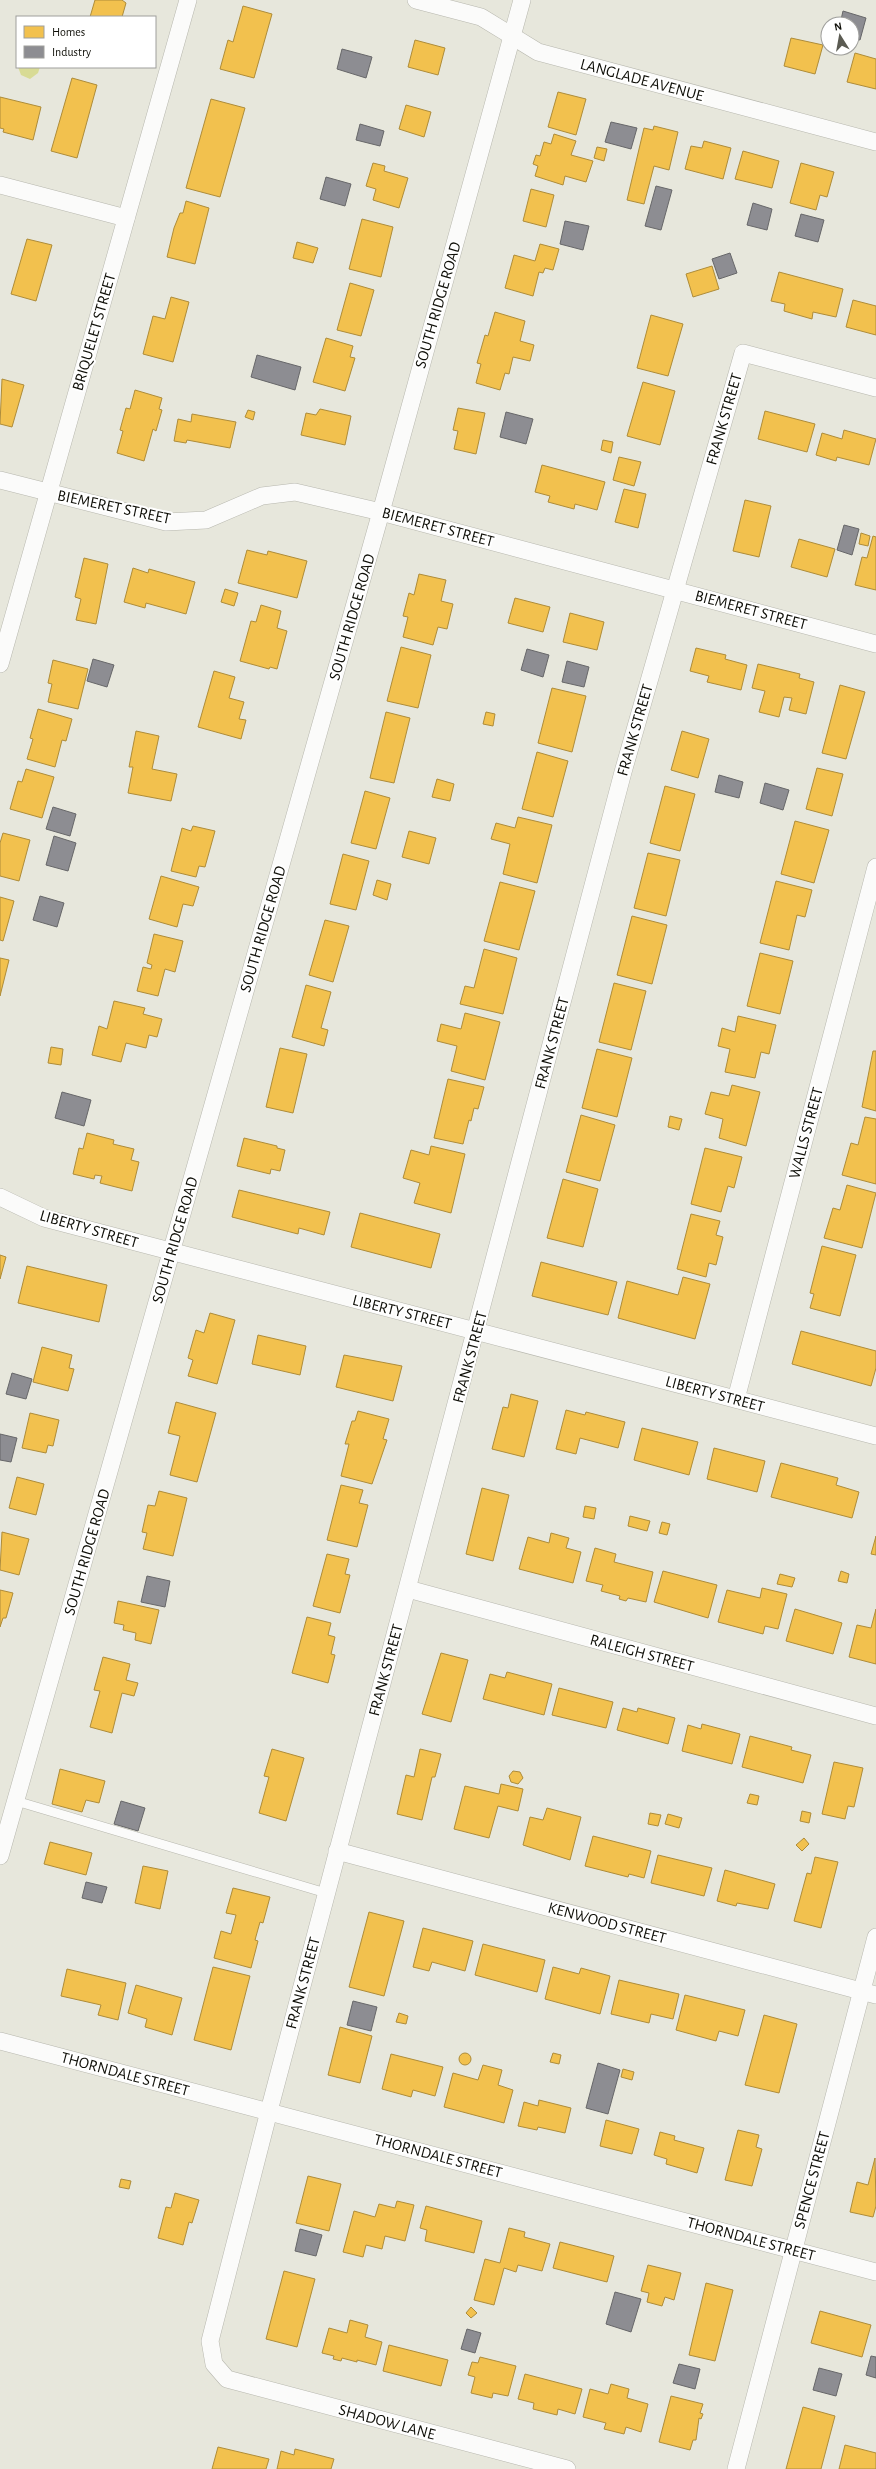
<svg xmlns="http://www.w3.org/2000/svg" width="876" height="2469" viewBox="0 0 876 2469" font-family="'Alegreya Sans',sans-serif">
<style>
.water{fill:#d8db95}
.homes{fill:#f2c14e;stroke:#ae8c39}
.industry{fill:#8d8d92;stroke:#676769}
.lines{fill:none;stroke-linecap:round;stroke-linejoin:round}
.service-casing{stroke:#b7b7ae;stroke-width:10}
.minor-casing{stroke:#b7b7ae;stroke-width:18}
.service{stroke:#fbfbfa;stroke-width:9}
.minor{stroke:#fbfbfa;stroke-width:17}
.labels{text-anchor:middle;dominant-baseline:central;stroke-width:4;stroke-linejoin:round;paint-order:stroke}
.street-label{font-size:16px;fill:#0f0f08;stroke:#fff}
</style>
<rect width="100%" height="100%" fill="#e7e7dc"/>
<polygon class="water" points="18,67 40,67 38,73 30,79 21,75"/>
<g class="homes">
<polygon points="95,0 122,0 126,3 122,17 90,17"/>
<polygon points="243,6 272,14 254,78 220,69 228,40 233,42"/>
<polygon points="791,38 823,45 815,74 784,66"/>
<polygon points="415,40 445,48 438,75 408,67"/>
<polygon points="855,53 876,59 876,89 847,82"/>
<polygon points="72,78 97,85 77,158 51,151"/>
<polygon points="558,92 586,99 576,135 548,127"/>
<polygon points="0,97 41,107 33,140 3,132 4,129 0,128"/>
<polygon points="211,99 245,108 220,197 186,188"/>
<polygon points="406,105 431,112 424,137 399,129"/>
<polygon points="654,126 678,132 669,170 654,166 644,204 627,200 644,128 653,130"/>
<polygon points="554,134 576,141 571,155 593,161 586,182 565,176 563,185 535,176 538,166 533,164 536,155 540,156 544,142 551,144"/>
<polygon points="704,141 731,148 723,179 685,169 691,146 702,148"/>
<polygon points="597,147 607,149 604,161 594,158"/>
<polygon points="743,151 779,161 772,188 735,179"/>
<polygon points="373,163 385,166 384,171 408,178 399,208 373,200 376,189 366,186"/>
<polygon points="801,163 834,172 827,197 820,195 816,210 790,203"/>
<polygon points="531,189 554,195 546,227 523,221"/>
<polygon points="186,201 209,208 195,264 167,257 174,228 180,213 183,213"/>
<polygon points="362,219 393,227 381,277 349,269"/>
<polygon points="27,239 52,245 36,301 11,294"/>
<polygon points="297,242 318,248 313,263 293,258"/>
<polygon points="540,244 559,249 553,270 545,268 543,273 539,272 533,296 505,288 514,255 535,261"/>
<polygon points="712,266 719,289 693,297 686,274"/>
<polygon points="779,272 843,289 836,317 813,312 812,319 784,311 785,304 771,301"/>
<polygon points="350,283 374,290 361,336 337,330"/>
<polygon points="171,297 189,302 173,362 143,354 153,316 165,319"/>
<polygon points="853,300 876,306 876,335 846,327"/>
<polygon points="495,312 525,321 520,341 534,345 530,361 513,357 509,374 505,373 500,390 476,383 481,364 477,363 485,335 488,336"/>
<polygon points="651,315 683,324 668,376 637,368"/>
<polygon points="326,338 353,346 350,357 355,358 345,391 313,382"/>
<polygon points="2,379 24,385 12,427 0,424"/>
<polygon points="643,382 675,391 660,445 627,436"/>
<polygon points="135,390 162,398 159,409 162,410 156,431 153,429 144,461 117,453 123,431 120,430 126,408 130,409"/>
<polygon points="458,408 485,413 476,454 454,449 458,431 453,430"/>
<polygon points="320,409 351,416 345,445 301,435 306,413 316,415"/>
<polygon points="248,410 255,412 253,420 245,417"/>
<polygon points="765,411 815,424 807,452 758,439"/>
<polygon points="192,414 236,422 230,448 187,440 186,443 174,441 178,419 191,422"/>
<polygon points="844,430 876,439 869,465 837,457 836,461 816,455 822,433 842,439"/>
<polygon points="603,440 613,442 611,453 601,450"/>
<polygon points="619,457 641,462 634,486 613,480"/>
<polygon points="542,465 605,482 597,510 575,504 574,509 548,502 550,496 535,492"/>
<polygon points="624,489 646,494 638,528 615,522"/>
<polygon points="745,500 771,506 759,557 733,551"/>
<polygon points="861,533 870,536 868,546 859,544"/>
<polygon points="873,536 876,537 876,590 855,585 862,557 867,558"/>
<polygon points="799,539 835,549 827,577 791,567"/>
<polygon points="247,550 267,555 268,551 307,561 297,598 238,583"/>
<polygon points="84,558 108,564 96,624 76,620 81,599 75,597"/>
<polygon points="133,568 148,573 149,569 195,582 186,614 146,603 145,608 124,602"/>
<polygon points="419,574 446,580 441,601 453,604 447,629 438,627 433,645 403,637 408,617 403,616 409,593 414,595"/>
<polygon points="225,589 238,593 234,606 221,602"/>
<polygon points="515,598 550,607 543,632 508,623"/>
<polygon points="261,605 281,611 277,628 287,631 277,669 270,667 269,669 240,661 251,621 256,622"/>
<polygon points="570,613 604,622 597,650 563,642"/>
<polygon points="401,647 431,655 418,708 387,701"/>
<polygon points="696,648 726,655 725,659 747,665 741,690 707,682 709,676 690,671"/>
<polygon points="53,660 88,669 78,709 48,702 52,684 48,683"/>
<polygon points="758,664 800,674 799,678 814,682 806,714 789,710 792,698 784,697 779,717 759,712 765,691 752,688"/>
<polygon points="214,671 235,677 229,698 244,702 239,719 246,720 241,739 198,727"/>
<polygon points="840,685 865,692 846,759 822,753"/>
<polygon points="552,688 586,696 572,752 538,743"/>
<polygon points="38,709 72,719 66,741 62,740 55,767 27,759 33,739 30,738"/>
<polygon points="386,712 410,718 394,783 370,778"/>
<polygon points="486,712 495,714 493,726 483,724"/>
<polygon points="136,731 159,736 152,769 177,774 171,801 128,793 133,767 129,767"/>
<polygon points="682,731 709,739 698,778 671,770"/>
<polygon points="537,752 568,761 553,817 522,809"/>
<polygon points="817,768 843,774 832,816 806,809"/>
<polygon points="26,769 54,777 42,818 10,809 18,781 22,782"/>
<polygon points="437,779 454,784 450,801 432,797"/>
<polygon points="665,786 695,794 680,851 650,843"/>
<polygon points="365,791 390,798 376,849 351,843"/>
<polygon points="518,817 552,825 537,883 503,874 510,844 491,839 496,823 515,828"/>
<polygon points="795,821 829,830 814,883 781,874"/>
<polygon points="193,826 215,831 205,867 199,866 196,877 171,871 182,828 191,831"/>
<polygon points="409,831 436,838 429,864 402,857"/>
<polygon points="3,833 30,840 19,881 0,876 0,843"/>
<polygon points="648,853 680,860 666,916 634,908"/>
<polygon points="343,854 369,861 356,910 330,904"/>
<polygon points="161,876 199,887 193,906 183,904 177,927 149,919"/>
<polygon points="377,880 391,884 387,900 373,895"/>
<polygon points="776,881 812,890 805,917 797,915 789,950 760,943"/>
<polygon points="500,882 535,891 519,950 484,941"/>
<polygon points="0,897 14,901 3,941 0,940"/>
<polygon points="632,916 667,925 652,984 617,975"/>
<polygon points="325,920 349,926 333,982 309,975"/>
<polygon points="154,934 183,941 175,972 165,969 158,996 137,991 143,967 151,969 152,965 147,963"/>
<polygon points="484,949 517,958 503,1014 460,1004 465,986 474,988"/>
<polygon points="760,953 793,961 780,1014 747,1006"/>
<polygon points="0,958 9,960 0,996"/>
<polygon points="614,983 646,991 631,1050 599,1042"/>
<polygon points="306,985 331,992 321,1028 328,1030 324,1046 292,1037"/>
<polygon points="114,1001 145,1008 143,1014 162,1019 157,1037 149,1035 146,1048 126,1043 121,1062 92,1055 99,1026 107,1029"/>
<polygon points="465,1013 500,1022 485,1080 451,1071 457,1046 437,1041 441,1024 461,1029"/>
<polygon points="738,1016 776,1025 769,1054 761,1052 755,1078 725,1072 730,1049 718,1046 722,1028 735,1032"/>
<polygon points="51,1047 63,1049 61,1065 48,1063"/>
<polygon points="280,1048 307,1054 293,1113 266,1107"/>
<polygon points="597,1049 632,1058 617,1117 582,1108"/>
<polygon points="873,1051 876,1051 876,1111 862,1107"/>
<polygon points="448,1079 484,1087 478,1109 474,1108 471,1121 469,1120 463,1144 434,1138"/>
<polygon points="732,1085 760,1092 746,1146 719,1138 723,1119 705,1114 711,1092 729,1096"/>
<polygon points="581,1115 615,1125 600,1181 566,1172"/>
<polygon points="670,1116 682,1119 679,1130 668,1127"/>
<polygon points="865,1117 876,1119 876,1184 842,1175 851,1143 858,1145"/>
<polygon points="87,1133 114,1140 113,1144 134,1149 131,1160 139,1162 132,1191 100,1183 102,1176 95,1175 94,1179 73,1174 79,1148 83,1149"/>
<polygon points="244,1138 277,1146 277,1148 285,1150 280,1171 271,1169 270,1174 237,1166"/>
<polygon points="431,1146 465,1154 451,1213 414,1203 420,1183 403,1178 411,1150 429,1155"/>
<polygon points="705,1148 742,1157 734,1188 728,1186 721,1212 691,1204"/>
<polygon points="563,1179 598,1189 583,1247 547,1238"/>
<polygon points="847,1185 876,1193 862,1248 824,1238 833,1208 840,1210"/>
<polygon points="239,1190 330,1212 324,1235 299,1228 298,1234 232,1217"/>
<polygon points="360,1213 440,1234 431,1268 351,1247"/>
<polygon points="691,1214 720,1221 716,1235 723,1237 716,1265 709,1263 706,1277 677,1269"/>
<polygon points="822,1246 856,1255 840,1316 810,1308 814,1294 810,1293"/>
<polygon points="0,1255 6,1257 0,1279"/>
<polygon points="541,1262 617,1282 608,1315 532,1296"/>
<polygon points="27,1266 107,1285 99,1322 18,1303"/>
<polygon points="683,1277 710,1284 695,1339 618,1318 627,1281 678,1295"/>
<polygon points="210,1313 235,1320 217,1384 188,1376 193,1360 188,1358 196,1330 204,1333"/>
<polygon points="801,1331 876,1351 876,1368 871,1386 792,1364"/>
<polygon points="258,1335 306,1346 300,1375 252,1364"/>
<polygon points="42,1347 72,1355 69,1368 74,1369 68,1391 33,1382"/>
<polygon points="344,1355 402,1366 393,1401 336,1387"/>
<polygon points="511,1394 538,1401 524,1457 492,1449 503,1407 508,1408"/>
<polygon points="176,1402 216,1413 197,1482 170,1475 180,1436 168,1433"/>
<polygon points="566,1410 585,1415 586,1412 625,1422 618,1448 580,1438 576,1454 556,1449"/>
<polygon points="358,1411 389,1419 383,1439 387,1440 372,1484 341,1476 349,1444 345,1444 352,1421 355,1421"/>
<polygon points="30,1413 59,1420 53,1446 48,1445 46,1453 22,1448"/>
<polygon points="642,1428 698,1442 689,1475 634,1460"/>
<polygon points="714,1448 765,1461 757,1492 707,1479"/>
<polygon points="781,1463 838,1478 836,1485 859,1492 852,1518 771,1497"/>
<polygon points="17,1477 44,1484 36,1515 9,1508"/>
<polygon points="341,1485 363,1490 359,1503 368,1505 357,1547 327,1540"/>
<polygon points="482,1488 509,1495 493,1561 466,1554"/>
<polygon points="159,1491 187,1498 173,1556 143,1549 147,1533 142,1532 148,1505 155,1506"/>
<polygon points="585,1506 596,1508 594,1519 583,1517"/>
<polygon points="630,1516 650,1521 647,1531 628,1526"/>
<polygon points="662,1522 670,1524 667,1535 659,1533"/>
<polygon points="2,1532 29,1539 19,1575 0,1570"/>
<polygon points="551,1533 569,1538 566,1548 581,1552 573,1583 519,1569 528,1537 549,1543"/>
<polygon points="876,1536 876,1555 871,1554"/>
<polygon points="595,1548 616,1554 614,1562 653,1572 646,1602 628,1598 626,1601 619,1599 620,1596 601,1591 603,1585 586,1581"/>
<polygon points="327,1554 349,1559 345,1574 350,1575 340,1613 313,1606"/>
<polygon points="663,1571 717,1585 708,1618 654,1602"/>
<polygon points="841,1571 849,1574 847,1583 838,1581"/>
<polygon points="780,1574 795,1578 792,1587 777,1584"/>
<polygon points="762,1588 787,1594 778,1629 765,1626 763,1634 718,1622 727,1590 760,1598"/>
<polygon points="0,1590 13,1593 6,1618 3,1618 0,1627"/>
<polygon points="118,1601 159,1610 151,1644 135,1640 136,1633 123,1630 124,1625 114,1623"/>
<polygon points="795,1609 842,1623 833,1654 786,1641"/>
<polygon points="876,1609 876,1664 849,1657 857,1625 871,1628"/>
<polygon points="307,1617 331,1623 328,1635 335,1637 331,1654 335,1655 328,1683 292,1673"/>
<polygon points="441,1653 468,1660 451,1722 422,1714"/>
<polygon points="103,1657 130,1664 126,1680 138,1683 134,1696 122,1693 112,1733 90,1727 100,1691 94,1690"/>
<polygon points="507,1672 552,1684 544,1715 483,1699 490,1674 505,1678"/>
<polygon points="559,1688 613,1702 606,1728 552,1715"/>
<polygon points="623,1708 637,1712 638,1708 675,1718 668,1744 617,1730"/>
<polygon points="702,1724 740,1734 732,1764 682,1751 688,1725 701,1729"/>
<polygon points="750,1736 792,1747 791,1750 811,1755 803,1783 742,1767"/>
<polygon points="272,1749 304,1758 286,1821 259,1813 269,1777 264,1776"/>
<polygon points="420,1749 441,1754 435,1777 432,1777 422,1820 397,1814 406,1775 414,1777"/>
<polygon points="834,1762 863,1768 854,1807 848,1806 845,1819 822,1814"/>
<polygon points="60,1769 105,1781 99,1803 86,1800 82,1812 52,1804"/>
<polygon points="513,1771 520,1772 523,1778 518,1784 511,1782 509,1776"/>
<polygon points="501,1784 523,1789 518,1811 498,1806 489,1838 454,1829 465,1786 499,1794"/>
<polygon points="750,1794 759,1796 757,1805 747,1803"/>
<polygon points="547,1808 581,1817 570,1860 523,1845 530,1817 543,1820"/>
<polygon points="802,1811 811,1813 809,1823 800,1821"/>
<polygon points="650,1813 661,1815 658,1826 648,1824"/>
<polygon points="668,1814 682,1818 679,1828 665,1824"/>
<polygon points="593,1836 651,1851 644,1878 629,1874 628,1877 585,1866"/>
<polygon points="804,1838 809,1844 802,1851 796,1845"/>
<polygon points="50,1842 92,1853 86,1875 44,1864"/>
<polygon points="658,1855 712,1868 704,1896 651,1883"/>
<polygon points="815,1857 838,1862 821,1928 794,1921 807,1873 811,1874"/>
<polygon points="143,1866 168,1871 160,1909 135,1903"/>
<polygon points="725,1870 775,1884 768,1909 737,1903 736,1906 717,1901"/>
<polygon points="233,1888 270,1897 263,1923 260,1922 255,1940 258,1941 251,1968 214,1958 221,1931 231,1934 236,1915 226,1913"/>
<polygon points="369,1912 404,1921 384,1996 349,1987"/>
<polygon points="423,1928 473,1941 465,1971 432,1962 429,1971 413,1967"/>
<polygon points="483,1944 545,1960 537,1992 475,1975"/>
<polygon points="213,1967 250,1976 231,2050 194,2040"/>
<polygon points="553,1967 579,1974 581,1968 610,1976 600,2014 545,1999"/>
<polygon points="67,1969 126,1983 118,2020 98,2015 101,2005 61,1996"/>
<polygon points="619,1980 679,1994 673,2019 651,2014 649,2023 611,2014"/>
<polygon points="136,1985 182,1998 172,2035 145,2027 147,2019 128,2013"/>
<polygon points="685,1995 745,2010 738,2036 719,2031 716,2041 676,2030"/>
<polygon points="399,2013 408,2016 406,2024 396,2022"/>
<polygon points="764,2015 797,2024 779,2093 745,2085"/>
<polygon points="340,2027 372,2036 360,2083 328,2075"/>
<circle cx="465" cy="2059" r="6"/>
<polygon points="553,2053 561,2055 559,2064 550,2062"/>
<polygon points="391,2054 443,2067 435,2096 413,2090 411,2097 382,2089"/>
<polygon points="483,2065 502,2070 498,2085 513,2090 504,2123 444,2107 453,2073 478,2080"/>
<polygon points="623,2069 634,2072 632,2080 621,2077"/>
<polygon points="539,2100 571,2108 565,2133 538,2127 537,2130 518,2126 524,2102 538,2106"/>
<polygon points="606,2120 639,2129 632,2154 600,2146"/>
<polygon points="738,2130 759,2135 756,2147 762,2149 752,2186 725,2180"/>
<polygon points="660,2132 675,2136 674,2140 704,2148 697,2173 666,2164 667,2159 654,2155"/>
<polygon points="875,2158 876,2206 873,2217 850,2212 857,2182 868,2185"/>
<polygon points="308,2176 341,2184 329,2231 296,2223"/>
<polygon points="121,2179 131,2181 129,2189 119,2187"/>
<polygon points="175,2193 199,2200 192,2223 189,2222 183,2245 158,2238 166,2207 171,2208"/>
<polygon points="397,2201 414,2205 405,2241 385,2236 382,2249 366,2245 363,2257 343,2252 354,2211 375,2217 379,2204 395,2208"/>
<polygon points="426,2206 482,2221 474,2253 425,2241 427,2230 420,2228"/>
<polygon points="509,2228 525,2232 524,2237 550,2244 542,2271 518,2265 516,2272 504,2268 494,2305 474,2300 485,2259 500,2263"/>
<polygon points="560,2242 614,2256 607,2282 553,2268"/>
<polygon points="648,2265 681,2273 674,2300 665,2297 662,2306 647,2302 649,2293 641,2291"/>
<polygon points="284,2271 315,2279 297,2347 266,2339"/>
<polygon points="706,2283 733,2290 715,2361 689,2355"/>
<polygon points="471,2307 477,2313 471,2318 466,2313"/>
<polygon points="820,2311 871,2325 862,2357 811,2343"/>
<polygon points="350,2320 368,2325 365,2337 382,2342 376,2365 357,2360 357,2362 342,2358 341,2361 333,2359 334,2356 322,2353 329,2328 347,2333"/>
<polygon points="389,2345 448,2360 441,2386 383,2371"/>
<polygon points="480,2357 516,2366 508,2396 493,2393 492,2398 471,2393 475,2377 468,2375 472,2362 478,2363"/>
<polygon points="525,2374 582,2389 575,2414 558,2409 557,2415 533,2409 534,2403 518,2399"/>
<polygon points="611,2384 629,2389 627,2398 648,2404 641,2432 626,2427 624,2434 604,2429 606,2423 583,2417 590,2389 608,2394"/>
<polygon points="671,2396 703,2404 700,2413 703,2414 701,2419 699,2418 696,2440 693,2440 690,2450 659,2442"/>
<polygon points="803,2407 835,2416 821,2469 786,2469"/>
<polygon points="845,2445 876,2453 876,2469 839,2469"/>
<polygon points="218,2447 269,2459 266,2469 212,2469"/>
<polygon points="295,2449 334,2459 331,2469 277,2469 281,2451 294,2455"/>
</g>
<g class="industry">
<polygon points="843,11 866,18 860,40 852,38 852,24 840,24"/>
<polygon points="342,49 372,57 366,78 337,69"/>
<polygon points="611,122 637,128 631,149 605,142"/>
<polygon points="360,124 384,131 380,146 356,140"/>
<polygon points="326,177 351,184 345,206 320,199"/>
<polygon points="656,186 672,190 661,230 645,226"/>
<polygon points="753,203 772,209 767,230 747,225"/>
<polygon points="801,214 824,220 818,242 795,236"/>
<polygon points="565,221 589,226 583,250 560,244"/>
<polygon points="730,253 737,273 719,279 712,259"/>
<polygon points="257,355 301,367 295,390 251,377"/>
<polygon points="506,412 533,419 526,444 500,437"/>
<polygon points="844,525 859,529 852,555 837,550"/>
<polygon points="527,649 549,655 543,677 521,670"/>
<polygon points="93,659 114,665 107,687 87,681"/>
<polygon points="567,661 589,667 584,687 562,682"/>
<polygon points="719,775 743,782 739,798 715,792"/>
<polygon points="765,783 789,790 783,810 760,803"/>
<polygon points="53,807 76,814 70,836 46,829"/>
<polygon points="54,836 76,843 68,871 46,865"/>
<polygon points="40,896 64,903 57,927 33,920"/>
<polygon points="62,1092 91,1100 84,1126 55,1118"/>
<polygon points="12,1373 32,1379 26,1399 6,1394"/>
<polygon points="0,1434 17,1438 11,1462 0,1460"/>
<polygon points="147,1576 170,1581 165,1607 141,1602"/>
<polygon points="121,1801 145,1808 138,1831 114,1824"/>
<polygon points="86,1882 107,1887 102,1903 82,1898"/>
<polygon points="353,2001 377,2007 371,2031 347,2025"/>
<polygon points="598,2063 620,2070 608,2114 586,2108"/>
<polygon points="300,2229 322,2235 316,2256 295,2251"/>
<polygon points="615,2292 641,2299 631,2332 606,2324"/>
<polygon points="467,2329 481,2333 475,2353 461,2349"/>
<polygon points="871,2356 876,2357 876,2378 866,2375"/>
<polygon points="679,2364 700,2369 695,2389 673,2383"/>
<polygon points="819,2368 842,2374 836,2396 813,2390"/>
</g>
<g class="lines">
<g class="service-casing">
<polyline id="service" points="16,1801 326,1893"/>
</g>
<g class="minor-casing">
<g id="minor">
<polyline points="416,0 481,17 538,52 876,142"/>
<polyline points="0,185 126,218"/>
<polyline points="0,480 166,522 206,520 262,496 295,492 381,512 876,644"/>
<polyline points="0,664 188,0"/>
<polyline points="0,1197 44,1218 876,1436"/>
<polyline points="736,1399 876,867"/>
<polyline points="408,1589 876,1716"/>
<polyline points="337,1851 876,1995"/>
<polyline points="0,1856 381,512 522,0"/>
<polyline points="0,2041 876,2272"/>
<polyline points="567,2469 227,2379 214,2364 210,2341 269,2111 623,772 743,353 876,388"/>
<polyline points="736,2469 876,1937"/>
</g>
</g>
<use href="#service" class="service"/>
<use href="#minor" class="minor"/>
</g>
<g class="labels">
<g class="street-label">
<text transform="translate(642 80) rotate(15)">LANGLADE AVENUE</text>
<text transform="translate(438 305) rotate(-74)">SOUTH RIDGE ROAD</text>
<text transform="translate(94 332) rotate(-74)">BRIQUELET STREET</text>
<text transform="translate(724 419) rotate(-74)">FRANK STREET</text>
<text transform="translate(114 507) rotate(12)">BIEMERET STREET</text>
<text transform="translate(438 527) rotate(15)">BIEMERET STREET</text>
<text transform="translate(751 610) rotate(15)">BIEMERET STREET</text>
<text transform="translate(352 617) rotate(-74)">SOUTH RIDGE ROAD</text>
<text transform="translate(635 730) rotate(-74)">FRANK STREET</text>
<text transform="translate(263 929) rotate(-74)">SOUTH RIDGE ROAD</text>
<text transform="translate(552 1043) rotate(-75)">FRANK STREET</text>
<text transform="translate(806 1133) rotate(-75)">WALLS STREET</text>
<text transform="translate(89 1229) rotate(16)">LIBERTY STREET</text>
<text transform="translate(175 1240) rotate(-74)">SOUTH RIDGE ROAD</text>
<text transform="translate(402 1312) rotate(14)">LIBERTY STREET</text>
<text transform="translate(470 1357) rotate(-75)">FRANK STREET</text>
<text transform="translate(715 1394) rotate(15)">LIBERTY STREET</text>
<text transform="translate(87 1552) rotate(-74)">SOUTH RIDGE ROAD</text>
<text transform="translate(642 1653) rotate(15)">RALEIGH STREET</text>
<text transform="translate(386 1670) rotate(-75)">FRANK STREET</text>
<text transform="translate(607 1923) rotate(15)">KENWOOD STREET</text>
<text transform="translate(303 1983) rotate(-75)">FRANK STREET</text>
<text transform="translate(125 2074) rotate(15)">THORNDALE STREET</text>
<text transform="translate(438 2156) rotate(15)">THORNDALE STREET</text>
<text transform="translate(812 2180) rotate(-75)">SPENCE STREET</text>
<text transform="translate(751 2239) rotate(15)">THORNDALE STREET</text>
<text transform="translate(387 2422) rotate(15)">SHADOW LANE</text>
</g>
</g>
<rect x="16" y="16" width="140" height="52" fill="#ffffff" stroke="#9f9f9c"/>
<rect x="24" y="26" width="20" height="12" fill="#f2c14e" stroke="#9f9f9c"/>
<text x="52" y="36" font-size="12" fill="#0f0f08">Homes</text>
<rect x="24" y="46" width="20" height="12" fill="#8d8d92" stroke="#9f9f9c"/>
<text x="52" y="56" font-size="12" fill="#0f0f08">Industry</text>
<g transform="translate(840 36) rotate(349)"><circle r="19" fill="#ffffff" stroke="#9f9f9c"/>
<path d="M0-3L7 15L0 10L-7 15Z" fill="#5b5b52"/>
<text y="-6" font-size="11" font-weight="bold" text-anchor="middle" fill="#0f0f08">N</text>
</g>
</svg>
